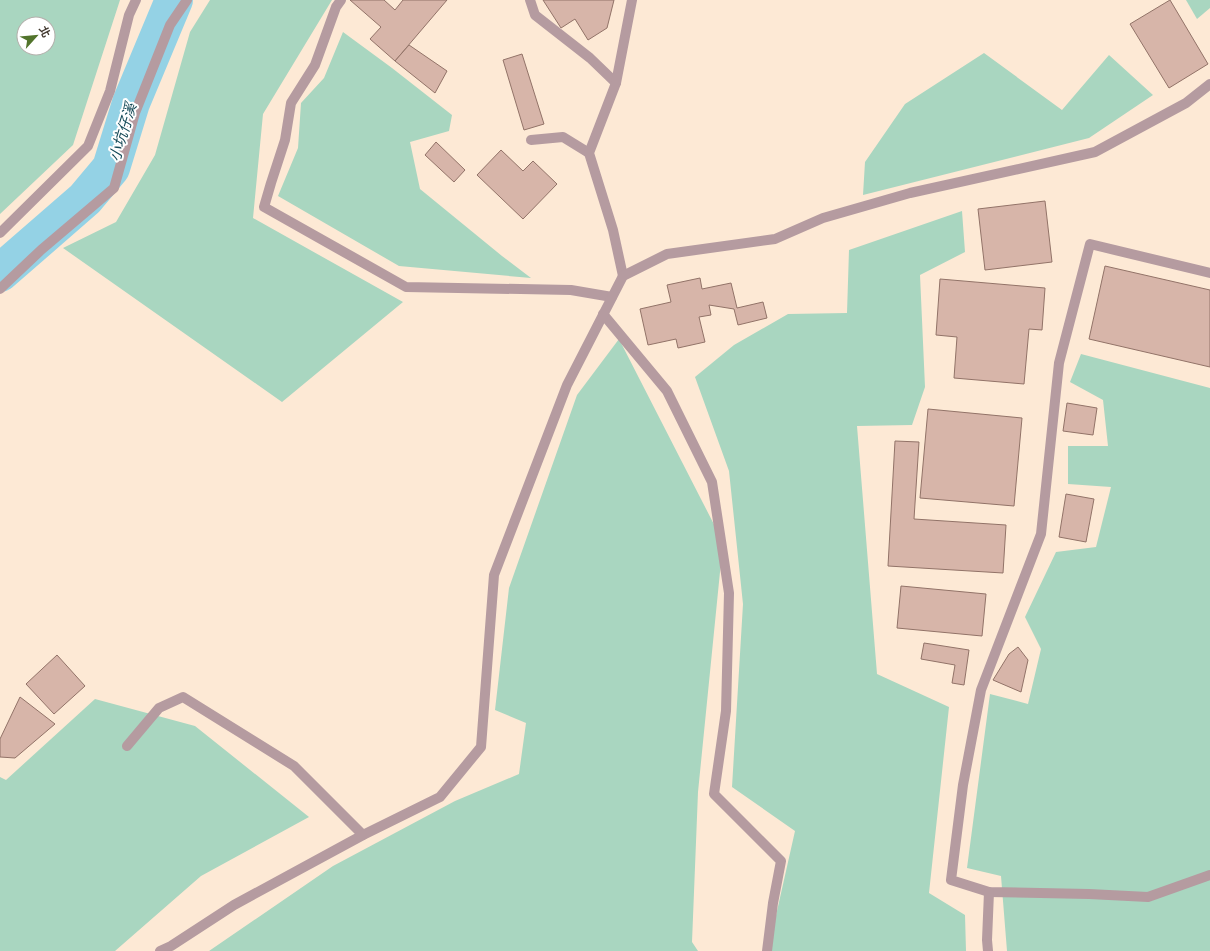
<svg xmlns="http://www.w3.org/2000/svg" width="1210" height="951" viewBox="0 0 1210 951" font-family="Commissioner,'Noto Sans TC',sans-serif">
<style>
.green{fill:#a9d6c0;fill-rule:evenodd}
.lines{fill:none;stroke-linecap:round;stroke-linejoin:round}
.river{stroke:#94d2e5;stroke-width:38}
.building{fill:#d7b5a9;stroke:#927368}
.minor{stroke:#b59ba0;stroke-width:10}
.labels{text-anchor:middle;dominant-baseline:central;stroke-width:4;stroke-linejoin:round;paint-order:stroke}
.water-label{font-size:15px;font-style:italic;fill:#144957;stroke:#fff}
</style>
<rect width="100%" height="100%" fill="#fde9d5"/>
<g class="green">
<path d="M0 0H120L73 145 0 214ZM24 24H48V48H24Z"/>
<polygon points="210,0 332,0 263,114 253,218 403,302 282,402 63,248 116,222 155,155 190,32"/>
<polygon points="1186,0 1210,0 1210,8 1197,19"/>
<polygon points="343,32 392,68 452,115 449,131 410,142 420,189 502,256 531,278 399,266 278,196 298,148 301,103 324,78"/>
<polygon points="984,53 1062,110 1109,55 1153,95 1089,138 863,195 865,162 905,104"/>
<polygon points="962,211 965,252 920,275 925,387 912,425 857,426 877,674 949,707 929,893 965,915 966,951 768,951 795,831 732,787 743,604 729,471 695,377 734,345 788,314 847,313 849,250"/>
<polygon points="619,339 723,542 698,792 692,942 698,951 209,951 333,866 455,801 519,774 526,723 495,710 509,588 577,395"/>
<polygon points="1081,354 1210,388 1210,951 1007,951 1001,876 967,868 990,694 1028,704 1041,649 1025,617 1056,552 1096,547 1111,487 1068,484 1068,446 1108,446 1103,400 1070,382"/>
<polygon points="95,699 195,726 309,817 201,876 115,951 0,951 0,777 6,780"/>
</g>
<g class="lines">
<polyline class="river" points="0,273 85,199 111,168 131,103 174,0"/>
</g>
<g class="building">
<polygon points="350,0 384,0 395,10 403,0 447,0 395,61 370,39 381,27"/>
<polygon points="543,0 614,0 607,28 588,40 575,19 561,28"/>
<polygon points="1170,0 1208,64 1169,88 1130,24"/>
<polygon points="409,45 447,71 435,93 395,61"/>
<polygon points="522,54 544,124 524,130 503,60"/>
<polygon points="436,142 465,170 454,182 425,155"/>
<polygon points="501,150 523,171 533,161 557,184 523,219 477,175"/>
<polygon points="1045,201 1052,262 985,270 978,209"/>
<polygon points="1105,266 1210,290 1210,367 1089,339"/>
<polygon points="700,278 702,289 731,283 737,308 763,302 767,318 738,325 734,309 709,305 711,315 699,317 705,342 678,348 676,339 648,345 640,309 671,302 667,285"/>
<polygon points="940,279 1045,288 1042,330 1029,329 1024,384 954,378 957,337 936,335"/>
<polygon points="1067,403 1097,408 1093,435 1063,431"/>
<polygon points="928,409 1022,418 1014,506 920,498"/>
<polygon points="895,441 919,442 914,519 1006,525 1003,573 888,566"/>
<polygon points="1066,494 1094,499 1086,542 1059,537"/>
<polygon points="901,586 986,594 982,636 897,628"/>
<polygon points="924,643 969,650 964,685 952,683 955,665 921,659"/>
<polygon points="1018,647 1028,660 1021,692 993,680 1009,654"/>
<polygon points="57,655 85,686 54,714 26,684"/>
<polygon points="20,697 55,724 15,758 0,757 0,739"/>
</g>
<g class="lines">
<g class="minor">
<polyline points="341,0 336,7 315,65 291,103 285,140 271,183 264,207 406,287 571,290 612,297"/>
<polyline points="530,0 535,15 590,58 616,83"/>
<polyline points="531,140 563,137 589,153"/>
<polyline points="0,233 88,146 110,91 129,15 136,0"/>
<polyline points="1210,273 1090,244 1059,363 1041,534 981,690 963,785 951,880 989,892 1089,894 1148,897 1210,875"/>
<polyline points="623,276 613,230 589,153 616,83 632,0"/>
<polyline points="0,289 41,250 114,188 135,113 170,25 187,0"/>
<polyline points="603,314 667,391 712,482 729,593 726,711 714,794 781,861 773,903 767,951"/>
<polyline points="127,746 159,708 183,697 294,766 363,835"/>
<polyline points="160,951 171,946 234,905 363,835 440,797 481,747 494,575 567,385 623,276 667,254 775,239 823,218 910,193 1095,152 1186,103 1210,84"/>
<polyline points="988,951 987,940 989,892"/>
</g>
</g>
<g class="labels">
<g class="water-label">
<text transform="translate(122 132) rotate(-73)">小坑仔溪</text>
</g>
</g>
<g transform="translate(36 36) rotate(63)"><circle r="19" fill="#ffffff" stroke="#b3afab"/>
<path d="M0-3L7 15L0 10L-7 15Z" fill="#52742c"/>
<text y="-6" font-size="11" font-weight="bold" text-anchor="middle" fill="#41372e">北</text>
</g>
</svg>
